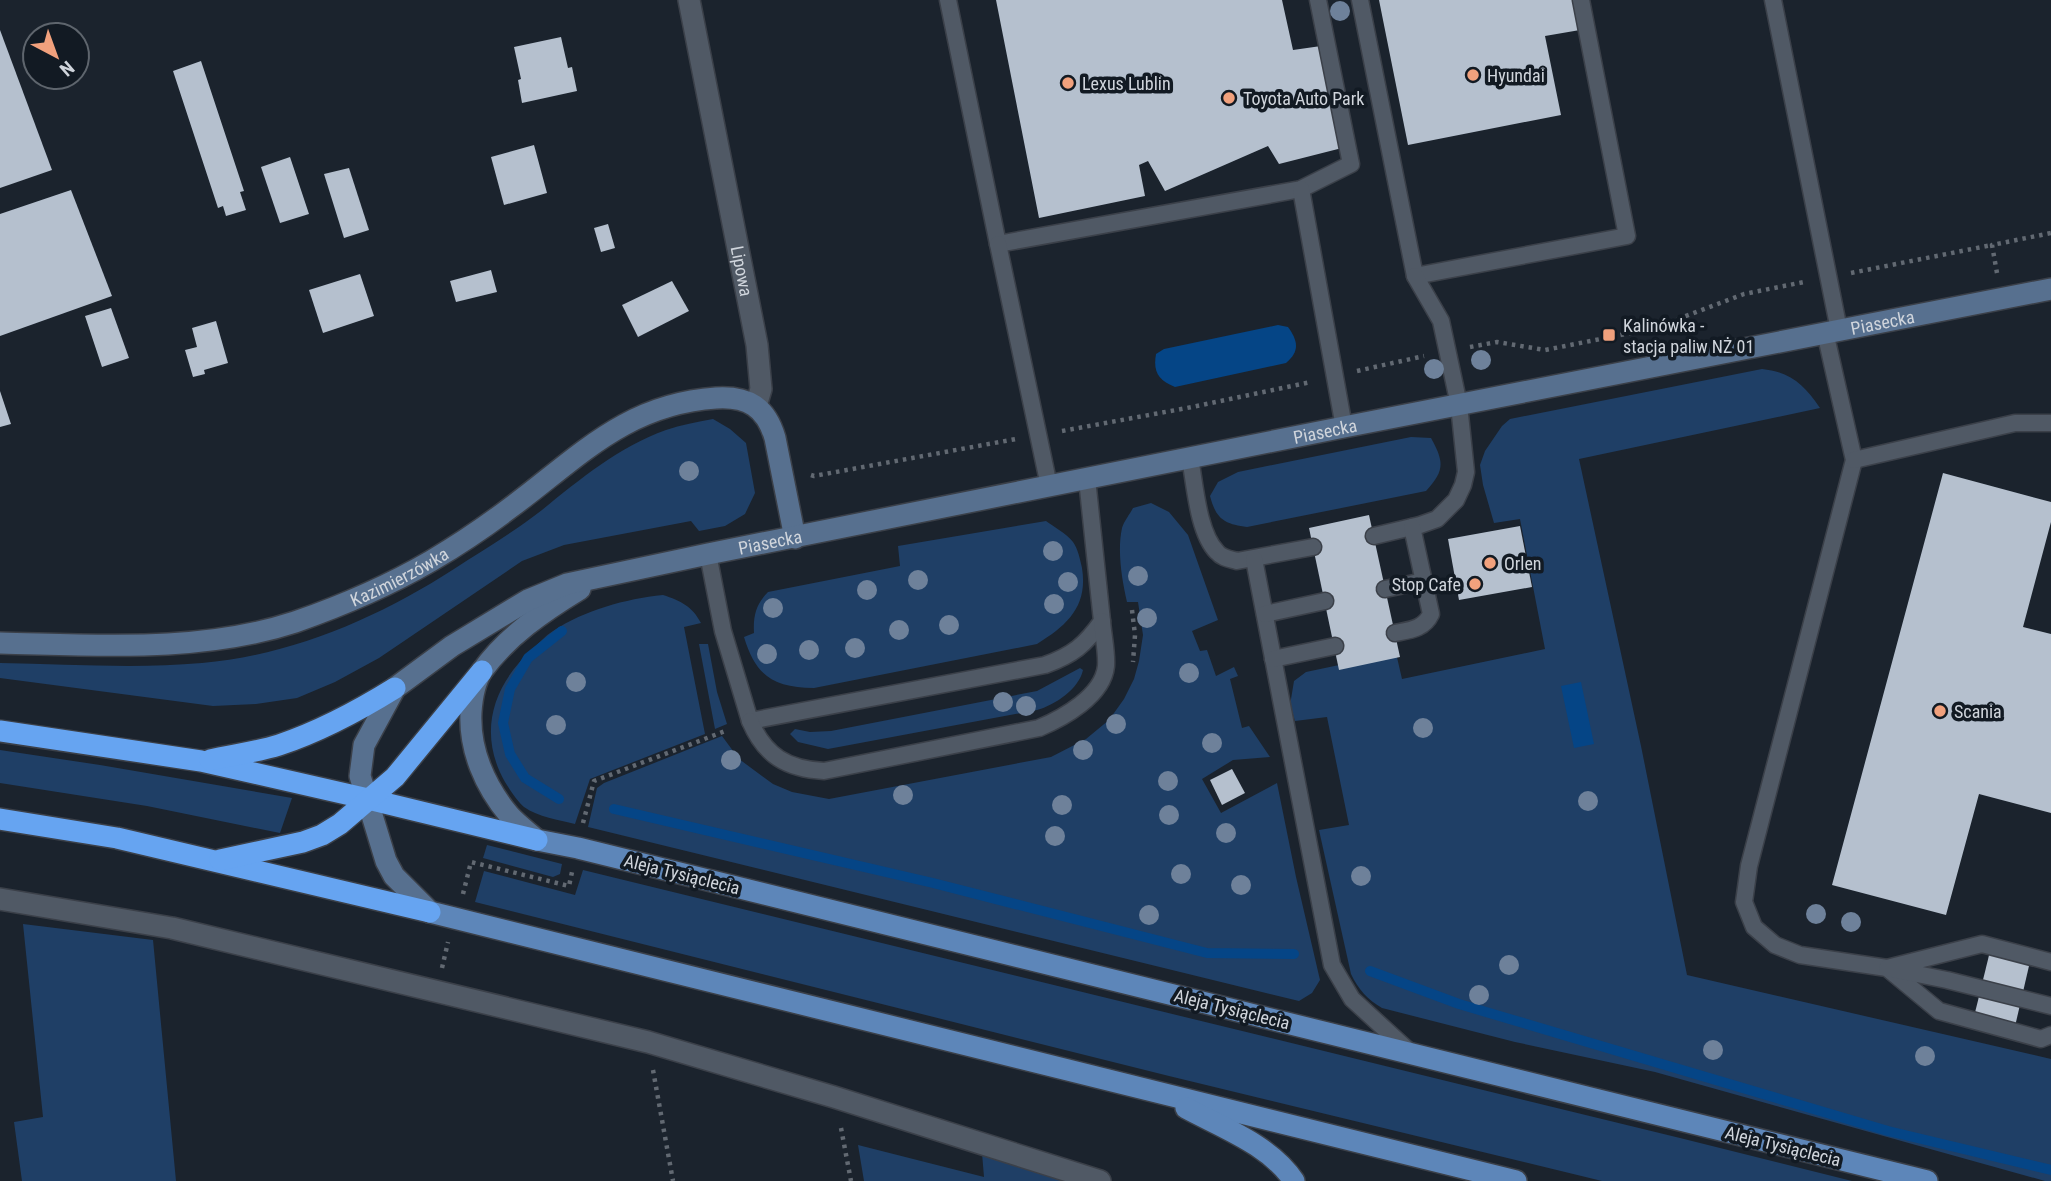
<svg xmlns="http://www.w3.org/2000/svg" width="2051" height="1181" viewBox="0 0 2051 1181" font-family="'Roboto Condensed',sans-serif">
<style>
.green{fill:#1f3f66}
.water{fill:#054586}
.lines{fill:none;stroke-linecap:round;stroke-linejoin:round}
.stream{stroke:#054586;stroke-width:10}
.building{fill:#b5c0ce}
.lane-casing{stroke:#3b4049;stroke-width:19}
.street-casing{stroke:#3b4049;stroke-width:24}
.secondary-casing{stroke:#3b4049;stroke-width:24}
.primary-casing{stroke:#3b4049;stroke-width:24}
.highway-casing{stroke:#3b4049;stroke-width:24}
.path{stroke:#626972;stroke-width:4.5;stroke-dasharray:3.5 5;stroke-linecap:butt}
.lane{stroke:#505965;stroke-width:16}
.street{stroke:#505965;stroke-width:21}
.secondary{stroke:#57708f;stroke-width:21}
.primary{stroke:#5d86b9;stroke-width:21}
.highway{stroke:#66a4f1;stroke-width:21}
.tree{fill:#6e819a}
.poi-dot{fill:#f1a17d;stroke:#121a23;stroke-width:2.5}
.labels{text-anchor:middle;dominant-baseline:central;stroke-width:7;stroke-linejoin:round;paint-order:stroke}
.poi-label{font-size:18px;fill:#d0d5dc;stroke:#121a23;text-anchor:start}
.street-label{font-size:18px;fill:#d0d5dc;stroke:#121a23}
</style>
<rect width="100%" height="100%" fill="#1b232d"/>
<g class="green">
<path d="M1762 369C1791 372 1804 385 1820 408L1579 459 1641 746 1687 975 2051 1059V1181H2045L1655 1072 1515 1042 1382 1008C1368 1000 1358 989 1351 974L1319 830 1349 825 1327 717 1295 721 1290 705 1294 681 1306 672 1396 653 1402 679 1545 649 1520 519 1494 523 1483 485 1480 465 1485 451 1502 426 1510 419Z"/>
<path d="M713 419 730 429 746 443 755 493 745 514 725 526 699 531 691 521 564 545 522 561 379 658 335 682 297 698 256 704 213 706 0 678V663C67 664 135 669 202 663 292 655 378 618 454 569 483 550 514 532 542 510 580 479 619 447 666 430 681 425 697 422 713 419Z"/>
<path d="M1411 437 1431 438C1444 462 1445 470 1426 491L1247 527C1224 524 1216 519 1210 496L1218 482 1238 472Z"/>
<path d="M1151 503 1169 512 1188 535 1218 620 1192 631 1200 651 1207 650 1216 676 1234 667 1238 676 1230 679 1242 728 1249 726 1270 757 1233 760 1202 779 1221 813 1277 783 1296 877 1320 980 1312 993 1299 1001 588 827 597 788 604 783 722 736 739 759 773 784 792 792 829 799 1051 757 1086 739 1109 720 1124 699 1134 679 1139 661 1143 635 1138 602H1127C1122 580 1117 551 1122 528 1124 521 1130 514 1133 508Z"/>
<path d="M1046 521C1054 527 1066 533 1073 542 1078 549 1080 559 1082 568 1088 606 1068 625 1037 644L814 688C774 687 756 677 744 637L754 633C753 616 756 604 768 592L900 566 898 546Z"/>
<path d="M663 595C681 601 692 606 701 623L684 627 705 734 590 779 575 824C559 820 538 817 524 807 517 801 510 790 505 782 477 733 493 684 533 649 539 643 545 636 553 631 585 610 625 599 663 595Z"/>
<polygon points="699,644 708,644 717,692 727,724 715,729"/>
<path d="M1080 668 1083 670C1079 689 1055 705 1037 710L828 749 798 742 790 734 795 729 810 732 831 731 1037 691Z"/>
<polygon points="0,750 100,765 292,798 280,833 147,806 0,783"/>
<polygon points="487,845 562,864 560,874 553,877 483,858"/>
<polygon points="583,870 1680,1138 1852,1181 1602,1181 1169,1076 475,902 484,871 575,895"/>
<polygon points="23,924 153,940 176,1181 22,1181 14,1122 43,1117"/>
<polygon points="858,1145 984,1177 982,1153 1063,1181 864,1181"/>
</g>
<g class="water">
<path d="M1278 325 1288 327C1298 341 1300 351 1286 363L1175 387C1158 380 1153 372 1156 354L1164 349Z"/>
<polygon points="1581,682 1594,744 1574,748 1561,686"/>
</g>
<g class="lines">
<g class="stream">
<polyline points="559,799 525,778 510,754 503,723 510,689 528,658 562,631"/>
<polyline points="614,809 933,883 1207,953 1294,954"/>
<polyline points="1370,971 1459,1004 1888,1131 2051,1170"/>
</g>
</g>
<g class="building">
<polygon points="996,0 1282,0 1293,50 1321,46 1342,148 1279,164 1268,146 1165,191 1148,161 1139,165 1145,196 1039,218"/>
<polygon points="1379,0 1575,0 1580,30 1545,36 1561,115 1408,145"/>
<polygon points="0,30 52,170 0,188"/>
<polygon points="561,37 568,68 572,67 577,91 522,103 518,80 521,79 514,47"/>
<polygon points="201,61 244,191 240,192 246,210 226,216 223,206 218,208 173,71"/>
<polygon points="534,145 547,193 504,205 491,157"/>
<polygon points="290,157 309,214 280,223 261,167"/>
<polygon points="349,168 369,230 344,238 324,174"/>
<polygon points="71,190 112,296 0,336 0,214"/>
<polygon points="608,224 615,248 601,252 594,228"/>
<polygon points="491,270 497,292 456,302 450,281"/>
<polygon points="360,274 374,316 323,333 309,290"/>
<polygon points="672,281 689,311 638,337 622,305"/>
<polygon points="111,308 129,358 102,367 85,316"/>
<polygon points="216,321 228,363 204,370 205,374 193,377 185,350 197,347 192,328"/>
<polygon points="0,391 11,424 0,427"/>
<polygon points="1943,473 2051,502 2051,522 2023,627 2051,634 2051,813 1979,794 1946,915 1832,885"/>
<polygon points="1369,515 1400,657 1339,670 1309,528"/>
<polygon points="1520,526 1532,587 1459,600 1448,539"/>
<polygon points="1232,769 1245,793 1222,805 1210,780"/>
<polygon points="1992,943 2032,953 2013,1035 1972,1025"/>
</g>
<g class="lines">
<g class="lane-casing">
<g id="lane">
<polyline points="948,0 998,244 1301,189 1351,164 1318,0"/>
<polyline points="1360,0 1415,276 1627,236 1581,0"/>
<polyline points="1773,0 1839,330"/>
<polyline points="1301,189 1344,427"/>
<polyline points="998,244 1049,486"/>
<polyline points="1825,332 1854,460 1749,866 1744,902 1754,927 1775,945 1800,955 1887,968 1939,1011 2041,1039 2051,1035"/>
<path d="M1190 458C1195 485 1198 533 1217 552 1222 558 1230 559 1237 561L1313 547"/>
<polyline points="1854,460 2015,423 2051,423"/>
<polyline points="1374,536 1420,525 1437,519 1456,500 1463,485 1466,472 1459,405 1441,321 1415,276"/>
<path d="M708 554 723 631 750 721 1045 665C1073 655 1085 645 1102 621L1087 479"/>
<polyline points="1254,559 1332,965 1352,999 1411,1053"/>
<polyline points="1385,589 1424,581"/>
<polyline points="1265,614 1325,601"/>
<path d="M1395 633C1410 630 1424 629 1431 614L1412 527"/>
<polyline points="1273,659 1335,646"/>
<path d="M750 721C765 756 787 769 824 771L1039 728C1063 718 1103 696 1106 666 1107 652 1103 635 1102 621"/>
<polyline points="2051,962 1982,944 1887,968 1947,980 2051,1006"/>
</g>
</g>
<g class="street-casing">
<g id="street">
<path id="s1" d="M689 0 757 345 761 389 756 406"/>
<polyline points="0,899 172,928 648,1042 834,1097 1100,1181"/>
</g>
</g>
<g class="secondary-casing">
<g id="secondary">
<path id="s2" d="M0 643C97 645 201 653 295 622 341 606 388 586 431 561 458 545 485 527 510 508 578 458 625 404 716 398 748 396 766 407 775 438L795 538"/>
<path d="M537 840C528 832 517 824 509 815 485 786 469 750 471 712 472 698 474 683 482 671 507 636 544 611 580 589"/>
<path id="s3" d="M430 912 394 876 386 861 360 776 364 745 395 688 452 646 528 600 567 584 708 554 1344 427 2051 289"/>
</g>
</g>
<g class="primary-casing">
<g id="primary">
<polyline points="537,840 578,848 1927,1181"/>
<polyline points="430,912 1516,1181"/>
<path d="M1186 1108C1223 1128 1270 1145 1294 1181"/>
</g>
</g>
<g class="highway-casing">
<g id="highway">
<polyline points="0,731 201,761 368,799 537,840"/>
<path d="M210 760C232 755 257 752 279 745 321 731 358 711 395 688"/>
<polyline points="0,819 117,838 430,912"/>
<polyline points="220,860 303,842 322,835 340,824 395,777 482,671"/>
</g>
</g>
<g class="path">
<polyline points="1851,273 1992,245"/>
<polyline points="1997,273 1992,245 2051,233"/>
<polyline points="1470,347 1497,342 1545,350 1651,329 1744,294 1804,282"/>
<polyline points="1357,371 1424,356"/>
<polyline points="1062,431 1187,408 1311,382"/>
<polyline points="811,475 814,476 1016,439"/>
<polyline points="1132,610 1135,635 1133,662"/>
<polyline points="583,823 594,781 728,730"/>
<polyline points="463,894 471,862 569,886 572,872"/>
<polyline points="442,968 448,942"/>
<polyline points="653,1070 673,1181"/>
<polyline points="841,1128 851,1181"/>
</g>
<use href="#lane" class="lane"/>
<use href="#street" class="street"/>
<use href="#secondary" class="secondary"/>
<use href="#primary" class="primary"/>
<use href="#highway" class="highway"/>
</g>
<g class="tree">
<circle cx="1340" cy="11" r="10"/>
<circle cx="1481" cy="360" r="10"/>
<circle cx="1434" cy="369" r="10"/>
<circle cx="689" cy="471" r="10"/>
<circle cx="1053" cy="551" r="10"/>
<circle cx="1138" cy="576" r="10"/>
<circle cx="918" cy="580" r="10"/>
<circle cx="1068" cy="582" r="10"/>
<circle cx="867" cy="590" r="10"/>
<circle cx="1054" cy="604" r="10"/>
<circle cx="773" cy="608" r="10"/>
<circle cx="1147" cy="618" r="10"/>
<circle cx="949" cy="625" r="10"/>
<circle cx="899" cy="630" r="10"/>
<circle cx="855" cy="648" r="10"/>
<circle cx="809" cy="650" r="10"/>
<circle cx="767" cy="654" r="10"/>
<circle cx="1189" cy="673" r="10"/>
<circle cx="576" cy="682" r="10"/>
<circle cx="1003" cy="702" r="10"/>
<circle cx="1026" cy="706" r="10"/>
<circle cx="1116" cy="724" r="10"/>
<circle cx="556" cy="725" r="10"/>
<circle cx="1423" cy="728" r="10"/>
<circle cx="1212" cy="743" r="10"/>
<circle cx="1083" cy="750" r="10"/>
<circle cx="731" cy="760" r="10"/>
<circle cx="1168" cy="781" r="10"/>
<circle cx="903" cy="795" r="10"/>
<circle cx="1588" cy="801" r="10"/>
<circle cx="1062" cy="805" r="10"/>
<circle cx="1169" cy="815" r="10"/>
<circle cx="1226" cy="833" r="10"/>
<circle cx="1055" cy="836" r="10"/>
<circle cx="1181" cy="874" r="10"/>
<circle cx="1361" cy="876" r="10"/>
<circle cx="1241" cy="885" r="10"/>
<circle cx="1816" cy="914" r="10"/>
<circle cx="1149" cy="915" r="10"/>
<circle cx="1851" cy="922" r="10"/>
<circle cx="1509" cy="965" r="10"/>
<circle cx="1479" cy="995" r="10"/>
<circle cx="1713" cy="1050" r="10"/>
<circle cx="1925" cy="1056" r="10"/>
</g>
<g class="poi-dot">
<circle cx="1473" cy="75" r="7"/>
<circle cx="1068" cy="83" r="7"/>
<circle cx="1229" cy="98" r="7"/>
<rect x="1602" y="328" width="14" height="14" rx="3.5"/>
<circle cx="1490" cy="563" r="7"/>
<circle cx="1475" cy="584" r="7"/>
<circle cx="1940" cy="711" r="7"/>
</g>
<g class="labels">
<g class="poi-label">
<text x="1487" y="75">Hyundai</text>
<text x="1082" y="83">Lexus Lublin</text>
<text x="1243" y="98">Toyota Auto Park</text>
<text x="1623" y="325">Kalinówka -<tspan x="1623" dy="21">stacja paliw NŻ 01</tspan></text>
<text x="1504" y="563">Orlen</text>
<text x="1461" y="584" text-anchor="end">Stop Cafe</text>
<text x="1954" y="711">Scania</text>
</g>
<g class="street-label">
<text stroke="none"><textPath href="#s1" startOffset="276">Lipowa</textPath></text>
<text stroke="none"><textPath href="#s3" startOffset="1796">Piasecka</textPath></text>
<text stroke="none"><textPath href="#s3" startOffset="1228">Piasecka</textPath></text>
<text stroke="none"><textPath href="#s3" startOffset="662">Piasecka</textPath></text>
<text stroke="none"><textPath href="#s2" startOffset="411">Kazimierzówka</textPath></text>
<text transform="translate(682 874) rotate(14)">Aleja Tysiąclecia</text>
<text transform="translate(1232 1009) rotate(14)">Aleja Tysiąclecia</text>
<text transform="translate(1783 1146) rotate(14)">Aleja Tysiąclecia</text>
</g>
</g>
<g transform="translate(56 56) rotate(139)"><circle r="33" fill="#121a23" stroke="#5e656d" stroke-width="2"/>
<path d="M0-5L12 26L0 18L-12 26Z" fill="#f1a17d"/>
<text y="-10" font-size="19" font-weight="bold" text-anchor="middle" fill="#d0d5dc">N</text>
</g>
</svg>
